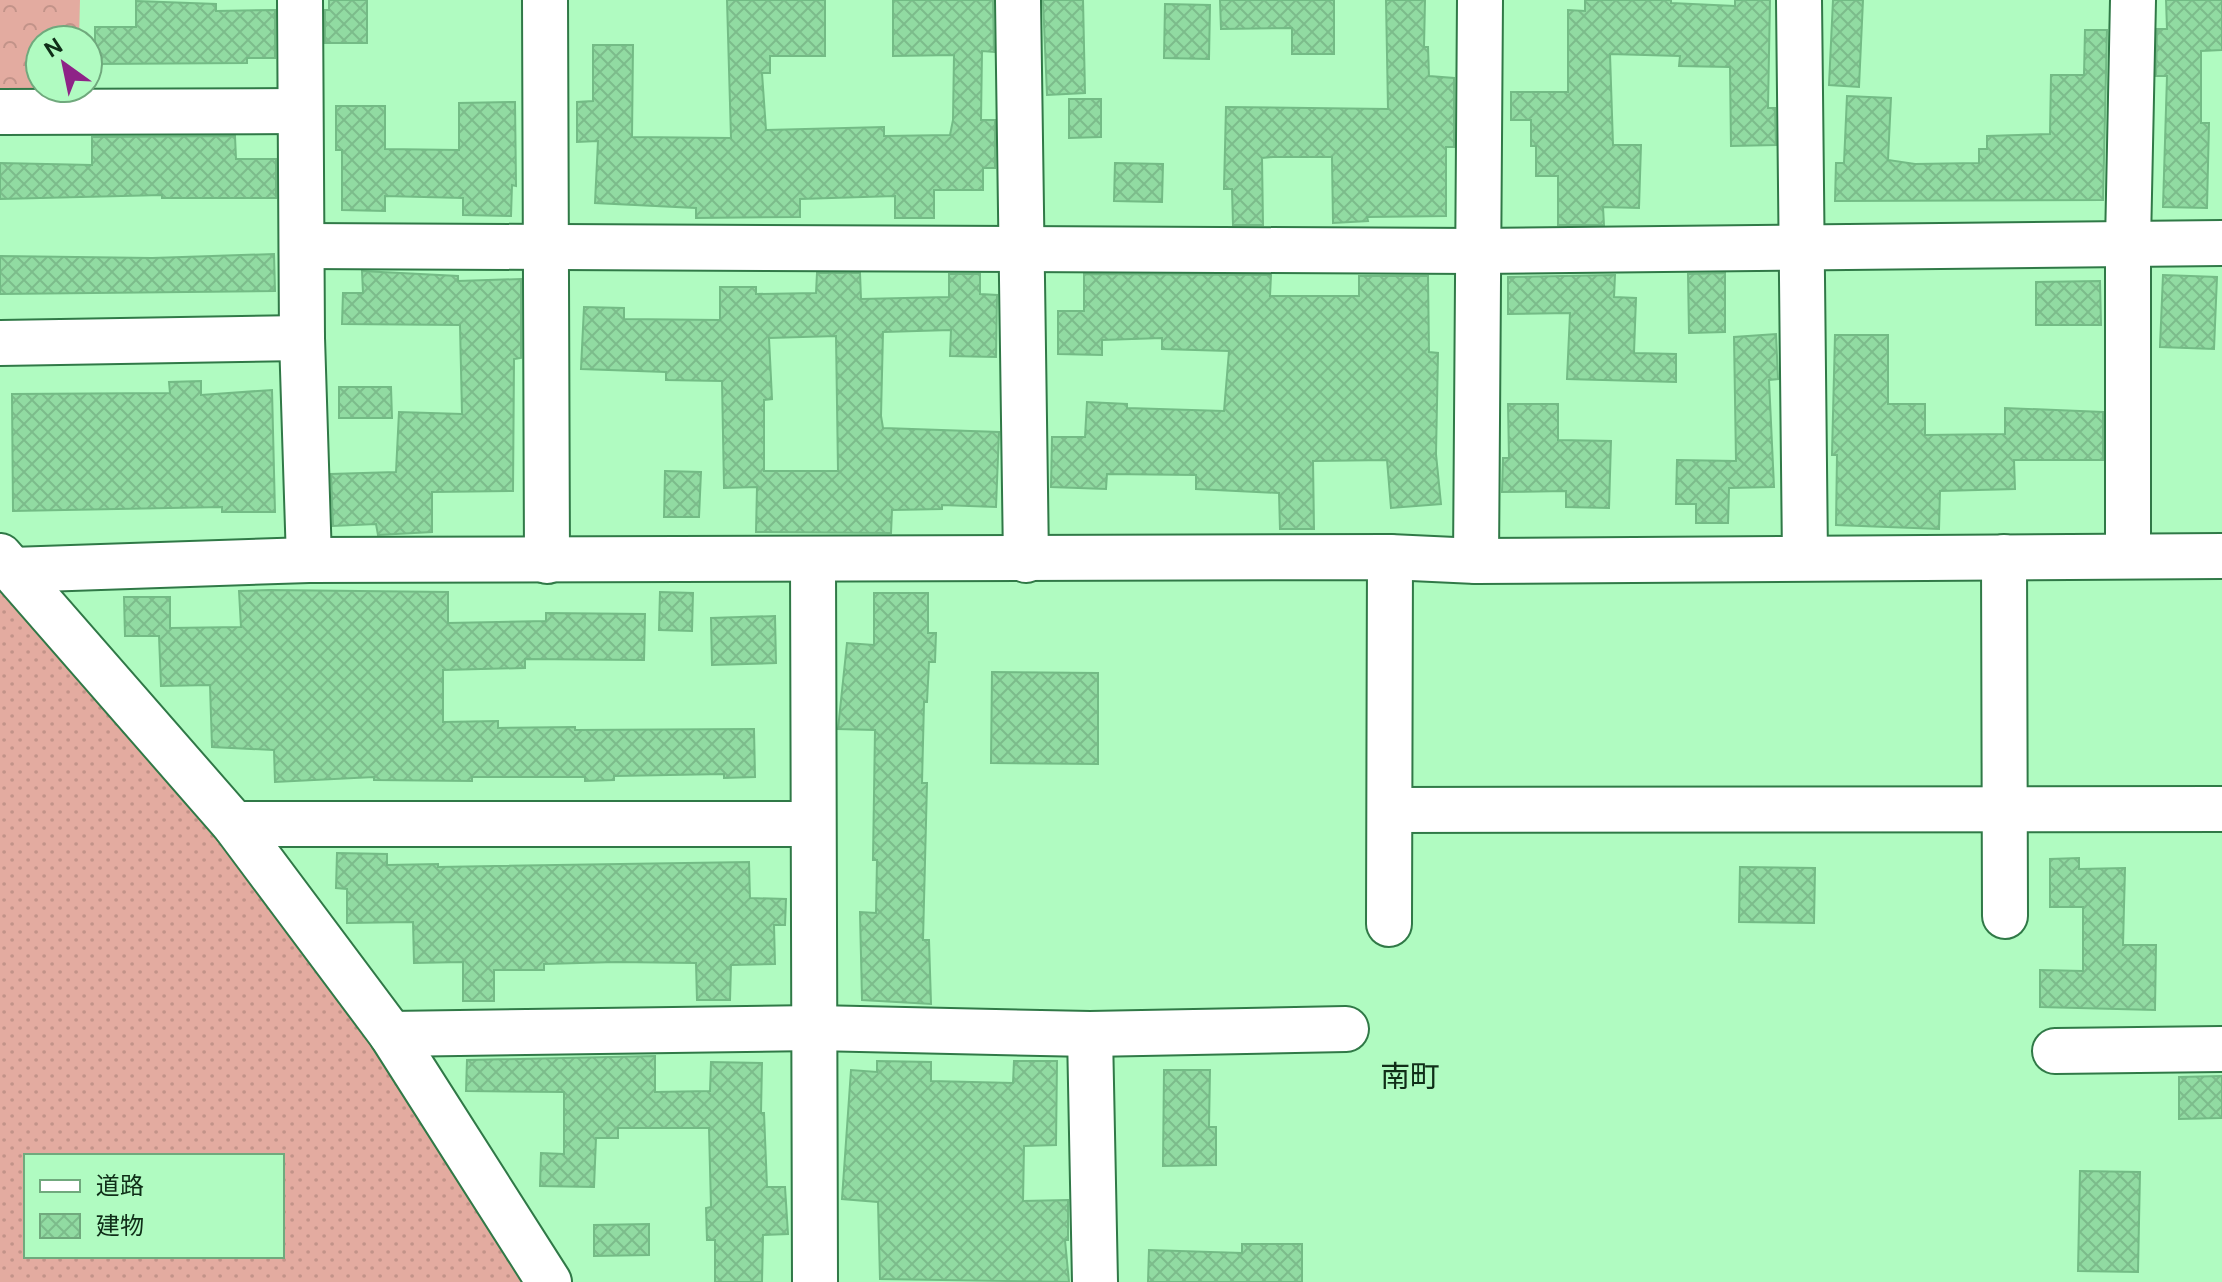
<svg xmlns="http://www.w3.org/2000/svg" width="2222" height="1282" viewBox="0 0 2222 1282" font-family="'DM Sans','Noto Sans JP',sans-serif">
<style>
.grass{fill:url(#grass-dots);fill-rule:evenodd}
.park{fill:url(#park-crowns)}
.building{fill:url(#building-cross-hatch);stroke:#73bb85;stroke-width:2;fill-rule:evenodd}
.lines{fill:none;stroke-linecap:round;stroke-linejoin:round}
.minor-casing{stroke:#307947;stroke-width:48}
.minor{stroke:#fff;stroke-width:44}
.labels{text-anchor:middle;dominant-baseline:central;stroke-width:6;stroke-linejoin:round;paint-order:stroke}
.quarter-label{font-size:30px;fill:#0f2e18;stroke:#b0fbc1}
</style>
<defs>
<pattern id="grass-dots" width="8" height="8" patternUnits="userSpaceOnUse" patternTransform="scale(2)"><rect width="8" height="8" fill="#e3aba0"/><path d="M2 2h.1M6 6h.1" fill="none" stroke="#c29389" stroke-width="1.8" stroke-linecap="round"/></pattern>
<pattern id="park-crowns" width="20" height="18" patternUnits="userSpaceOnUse" patternTransform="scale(2)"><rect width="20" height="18" fill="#e3aba0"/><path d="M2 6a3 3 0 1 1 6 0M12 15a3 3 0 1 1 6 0" fill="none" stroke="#c29389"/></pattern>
<pattern id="building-cross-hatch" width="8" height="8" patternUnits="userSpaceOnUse" patternTransform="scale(2)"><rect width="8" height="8" fill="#91dba2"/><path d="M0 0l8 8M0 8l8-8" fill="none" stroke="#7cbc8b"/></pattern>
</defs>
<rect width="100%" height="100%" fill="#b0fbc1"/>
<path class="grass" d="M0 556 234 824 548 1282H0ZM26 1156H282V1256H26Z"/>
<polygon class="park" points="0,0 80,0 79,40 40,40 40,88 79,88 79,97 0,96"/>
<g class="building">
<polygon points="329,0 367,0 367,43 325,43 325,10 329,10"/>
<polygon points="727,0 825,0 825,56 770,56 770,73 762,73 766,130 884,127 884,136 950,135 953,120 954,55 893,56 893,0 993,0 994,52 982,51 981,120 995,120 995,168 983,168 983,190 934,190 934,218 895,218 895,196 800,199 800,217 696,218 696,208 595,203 598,141 577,142 577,102 593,101 593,45 633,45 632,137 731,138"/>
<polygon points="1043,0 1083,0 1085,93 1047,95"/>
<polygon points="1220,0 1334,0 1334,54 1292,54 1292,28 1221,29"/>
<polygon points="1386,0 1425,0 1424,47 1428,47 1429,76 1454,78 1454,147 1446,147 1446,216 1367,217 1368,221 1333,223 1332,157 1273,157 1262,158 1263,225 1233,225 1232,189 1224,189 1226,107 1388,109"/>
<polygon points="1585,0 1671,0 1671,3 1735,6 1735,0 1770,0 1768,108 1775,108 1776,145 1731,146 1730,67 1679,66 1680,56 1610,54 1613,145 1641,145 1639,208 1603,207 1604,225 1558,225 1558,176 1536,176 1536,146 1531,146 1531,120 1511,120 1511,92 1568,92 1568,10 1585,11"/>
<polygon points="1833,0 1863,0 1859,87 1829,85"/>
<polygon points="2166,0 2222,0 2222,50 2201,51 2201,123 2209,123 2207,208 2163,207 2167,76 2156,76 2157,29 2167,29"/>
<polygon points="136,1 216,4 216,11 275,10 275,58 247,58 247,63 95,64 95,27 136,27"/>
<polygon points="1165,4 1210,5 1209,59 1164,58"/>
<polygon points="2085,30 2107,30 2103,200 1835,201 1836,163 1844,163 1847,96 1891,98 1888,160 1915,164 1979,163 1979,149 1987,149 1987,136 2050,134 2051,75 2084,75"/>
<polygon points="1069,99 1101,99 1101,137 1069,138"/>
<polygon points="515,102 516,186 512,185 511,216 463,215 463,198 385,196 385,211 342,210 342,150 336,150 336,106 385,106 385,149 459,150 459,103"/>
<polygon points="235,136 236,159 276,159 276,198 162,198 162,195 0,199 0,163 92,165 92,137"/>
<polygon points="1115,163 1163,164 1162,202 1114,201"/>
<polygon points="274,254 275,291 0,294 0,256 152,258"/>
<polygon points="362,271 458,276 458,281 521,279 521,358 514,359 513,491 432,492 432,532 378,535 376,524 333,526 331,474 396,472 399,412 462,414 460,325 342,324 343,293 363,293"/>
<path d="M817 273H860L861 299 949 297V274H980V294L997 295 996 357 950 356 951 330 883 332 881 416 883 428 999 432 996 507 942 505V509L892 510 891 533 756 532 757 487 724 488 722 381 666 380V372L581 369 584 307 624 308V319L720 320V287H756V294L816 293ZM836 336 838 471H764V400L772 399 769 338Z"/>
<polygon points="1725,273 1725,332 1689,333 1688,274"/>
<polygon points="1084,274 1271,275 1270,296 1359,296 1359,276 1428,276 1429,352 1438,353 1436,454 1441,504 1391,508 1387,460 1313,461 1314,529 1280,529 1279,493 1196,489 1196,475 1107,474 1106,489 1051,487 1052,437 1085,437 1087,402 1127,404 1127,408 1224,411 1229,351 1162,349 1162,338 1102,340 1102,355 1058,354 1058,311 1084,311"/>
<polygon points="1615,275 1614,297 1636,298 1634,353 1676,354 1676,382 1567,379 1570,313 1508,314 1508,277"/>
<polygon points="2163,275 2217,277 2214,349 2160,347"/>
<polygon points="2100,281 2101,325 2036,325 2036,282"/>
<polygon points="1776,334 1778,379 1769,380 1774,487 1729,488 1728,523 1696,523 1696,504 1676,504 1677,460 1736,461 1734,337"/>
<polygon points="1835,335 1888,335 1888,404 1925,404 1925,435 2005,434 2005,408 2103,412 2103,460 2014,460 2015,489 1940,491 1939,529 1836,525 1837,455 1832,455"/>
<polygon points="201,381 201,395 272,390 275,512 222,512 222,507 13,511 12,394 170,393 169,382"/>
<polygon points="339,387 391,387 392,418 339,418"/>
<polygon points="1508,404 1558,404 1558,440 1611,441 1609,508 1566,507 1566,491 1502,492 1503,458 1509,458"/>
<polygon points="665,471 701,472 699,517 664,517"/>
<polygon points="269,590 448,592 448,623 546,621 546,613 645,614 644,660 525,659 525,668 443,670 443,722 498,721 498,728 575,727 575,730 754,729 755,777 724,778 724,774 614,776 614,780 585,781 585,777 472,777 472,781 374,780 374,777 275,782 274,750 212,747 210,685 161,686 159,636 125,636 124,597 170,597 170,628 241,627 239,591"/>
<polygon points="660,592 693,593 692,631 659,630"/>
<polygon points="874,593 928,593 928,633 936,633 935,662 929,662 927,702 924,702 922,783 927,783 923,940 929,940 931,1004 862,1000 860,912 876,913 877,860 873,860 875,730 838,729 847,643 874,645"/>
<polygon points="775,616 776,663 712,665 711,618"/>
<polygon points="992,672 1098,673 1098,764 991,763"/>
<polygon points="337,853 387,854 387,865 438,864 438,867 749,862 750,898 786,899 785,925 774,925 775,964 731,965 730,1000 697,1000 696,963 616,962 544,964 544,970 494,970 494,1001 463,1001 463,962 414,963 413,922 347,923 347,889 336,888"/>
<polygon points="2079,858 2079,869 2125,868 2123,945 2156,945 2155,1010 2040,1007 2040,970 2083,971 2083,907 2050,907 2050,859"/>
<polygon points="1740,867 1815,868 1814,923 1739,922"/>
<polygon points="655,1056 655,1092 710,1091 711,1062 762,1063 761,1113 764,1113 767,1187 785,1187 788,1234 763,1235 762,1282 715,1282 715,1240 707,1240 706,1208 711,1207 709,1128 618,1128 618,1138 596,1138 594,1187 540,1186 541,1153 564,1154 564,1092 466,1091 467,1060"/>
<polygon points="877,1061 931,1062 931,1081 1013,1083 1014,1061 1057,1061 1056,1145 1024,1146 1023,1201 1068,1200 1068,1240 1065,1240 1069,1282 880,1279 878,1202 842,1199 851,1070 877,1072"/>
<polygon points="1164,1070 1210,1070 1209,1127 1216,1127 1216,1165 1163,1166"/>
<polygon points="2222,1076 2222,1118 2179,1119 2179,1077"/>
<polygon points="2080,1171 2140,1172 2138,1272 2078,1271"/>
<polygon points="649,1224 649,1255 594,1256 594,1225"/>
<polygon points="1242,1244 1302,1244 1302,1282 1148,1282 1149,1250 1242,1253"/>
</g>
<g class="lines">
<g class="minor-casing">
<g id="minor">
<polyline points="300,0 302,338 309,560"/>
<polyline points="545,0 547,561"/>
<polyline points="1018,0 1026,560"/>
<polyline points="1799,0 1805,558"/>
<polyline points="0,112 300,111"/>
<polyline points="303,246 1477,251 2222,243"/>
<polyline points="0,343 302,338"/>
<polyline points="0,556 234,824 391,1034 549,1282"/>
<polyline points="2128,556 2128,243 2133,0"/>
<polyline points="2004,557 2005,916"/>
<polyline points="813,561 815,1282"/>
<polyline points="1476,561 1480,0"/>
<polyline points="12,570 309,560 1390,557 1476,561 2222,556"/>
<polyline points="1392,810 2222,809"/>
<polyline points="234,824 811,824"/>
<polyline points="1389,924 1390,557"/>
<polyline points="391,1034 815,1028 1090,1034 1346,1029"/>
<polyline points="1090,1034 1095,1282"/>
<polyline points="2055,1051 2222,1049"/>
</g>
</g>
<use href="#minor" class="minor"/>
</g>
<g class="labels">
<g class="quarter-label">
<text x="1410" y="1076">南町</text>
</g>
</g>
<rect x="24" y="1154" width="260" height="104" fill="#b0fbc1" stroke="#70a97d" stroke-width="2"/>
<rect x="40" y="1180" width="40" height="12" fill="#ffffff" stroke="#70a97d" stroke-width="2"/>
<text x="96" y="1194" font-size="24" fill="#0f2e18">道路</text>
<rect x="40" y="1214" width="40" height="24" fill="url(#building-cross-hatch)" stroke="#70a97d" stroke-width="2"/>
<text x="96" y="1234" font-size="24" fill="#0f2e18">建物</text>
<g transform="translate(64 64) rotate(327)"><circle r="38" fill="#b0fbc1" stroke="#70a97d" stroke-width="2"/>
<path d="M0-6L14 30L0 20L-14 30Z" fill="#8e2387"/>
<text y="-12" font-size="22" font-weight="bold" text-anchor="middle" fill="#0f2e18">N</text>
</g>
</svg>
